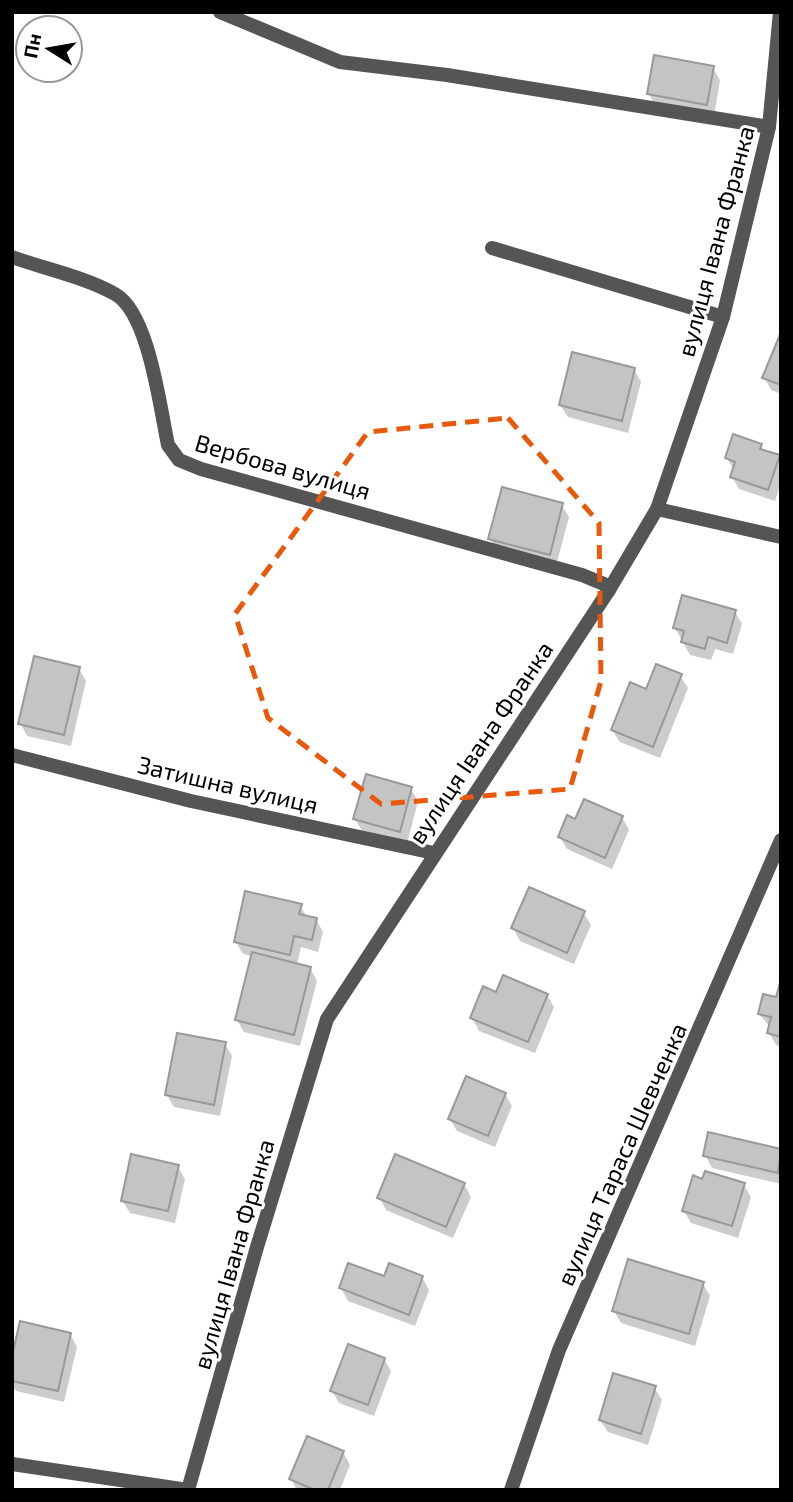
<svg xmlns="http://www.w3.org/2000/svg" width="793" height="1502" viewBox="0 0 793 1502" font-family="'Exo 2',sans-serif">
<style>
.shadow{fill:#0003}
.building{fill:#c4c4c4;stroke:#999;stroke-width:2}
.lines{fill:none;stroke-linecap:round;stroke-linejoin:round}
.lane{stroke:#555;stroke-width:14}
.street{stroke:#555;stroke-width:14}
.marked{fill:none;stroke:#e8590c;stroke-width:5;stroke-dasharray:14 9;stroke-linejoin:round}
.labels{text-anchor:middle;dominant-baseline:central;stroke-width:6;stroke-linejoin:round;paint-order:stroke}
.street-label{font-size:24px;fill:#000;stroke:#fff}
</style>
<rect width="100%" height="100%" fill="#fff"/>
<g class="shadow">
<polygon points="713,68 720,80 714,117 656,107 649,94"/>
<polygon points="781,337 781,394 771,390 764,377"/>
<polygon points="634,369 641,382 628,433 568,417 560,405"/>
<polygon points="761,446 765,452 778,457 781,461 781,483 775,501 739,489 732,477 734,470 727,458"/>
<polygon points="561,504 569,517 556,566 497,551 490,538"/>
<polygon points="735,612 742,624 733,654 715,649 711,660 690,655 675,628"/>
<polygon points="79,669 86,681 71,746 27,736 20,723"/>
<polygon points="680,676 688,688 660,758 620,742 612,730 647,691"/>
<polygon points="411,789 418,801 407,844 362,831 355,819"/>
<polygon points="622,817 629,830 612,869 567,849 560,837 576,821"/>
<polygon points="300,906 307,917 316,919 323,932 318,952 301,947 297,965 310,968 317,981 300,1046 244,1032 237,1020 252,956 243,954 236,942"/>
<polygon points="583,912 591,925 574,964 520,941 513,928"/>
<polygon points="781,987 781,1047 776,1045 769,1033 770,1027 759,1014 777,999"/>
<polygon points="497,994 547,995 554,1007 535,1053 479,1031 472,1018"/>
<polygon points="225,1044 232,1056 220,1116 174,1107 167,1095"/>
<polygon points="505,1094 512,1106 495,1147 457,1131 450,1119"/>
<polygon points="781,1151 781,1184 712,1168 705,1155"/>
<polygon points="178,1167 185,1179 175,1223 130,1213 122,1200"/>
<polygon points="704,1181 744,1185 751,1197 738,1238 691,1223 684,1211"/>
<polygon points="464,1184 471,1197 453,1238 386,1210 379,1197"/>
<polygon points="422,1277 429,1290 415,1326 348,1301 341,1288 385,1279"/>
<polygon points="703,1284 710,1296 695,1346 621,1323 614,1311"/>
<polygon points="70,1334 77,1347 64,1402 16,1391 12,1385 12,1364"/>
<polygon points="384,1359 391,1371 374,1416 339,1403 332,1391"/>
<polygon points="654,1387 662,1400 648,1445 608,1432 600,1420"/>
<polygon points="343,1452 350,1465 340,1490 297,1490 291,1479"/>
</g>
<g class="building">
<polygon points="654,55 714,66 707,105 647,94"/>
<polygon points="781,332 781,385 762,378"/>
<polygon points="572,352 635,368 622,421 559,405"/>
<polygon points="733,434 762,444 760,449 780,455 768,490 730,477 735,462 725,458"/>
<polygon points="502,487 563,503 550,555 488,539"/>
<polygon points="682,595 736,610 727,643 708,637 705,649 681,642 684,631 673,628"/>
<polygon points="34,656 80,667 64,735 18,724"/>
<polygon points="656,664 682,674 653,747 611,730 630,682 646,689"/>
<polygon points="366,774 412,787 400,832 353,819"/>
<polygon points="584,799 623,816 605,858 558,837 567,815 575,819"/>
<polygon points="529,887 585,911 567,953 511,928"/>
<polygon points="245,891 302,904 299,914 317,918 312,940 294,936 290,955 234,942"/>
<polygon points="252,952 311,967 294,1035 235,1020"/>
<polygon points="503,975 548,994 528,1042 470,1018 483,986 496,992"/>
<polygon points="780,983 781,983 781,1037 767,1033 771,1017 758,1014 763,994 776,997"/>
<polygon points="177,1033 226,1042 214,1105 165,1095"/>
<polygon points="466,1076 506,1093 488,1136 448,1119"/>
<polygon points="708,1132 781,1149 778,1173 703,1156"/>
<polygon points="131,1154 179,1165 168,1211 121,1201"/>
<polygon points="395,1154 465,1183 446,1227 377,1198"/>
<polygon points="705,1171 745,1183 732,1226 682,1211 693,1175 702,1179"/>
<polygon points="628,1259 704,1282 689,1334 612,1311"/>
<polygon points="348,1263 384,1276 389,1263 423,1276 409,1315 339,1288"/>
<polygon points="20,1321 71,1333 58,1391 12,1381 12,1356"/>
<polygon points="348,1344 385,1358 368,1405 330,1391"/>
<polygon points="613,1373 656,1386 641,1434 599,1420"/>
<polygon points="307,1436 344,1451 328,1490 315,1490 289,1479"/>
</g>
<g class="lines">
<g class="lane">
<polyline points="492,248 723,317"/>
<polyline points="12,1464 188,1490"/>
</g>
<g class="street">
<polyline points="220,12 340,62 447,75 769,127"/>
<path d="M12 257C45 269 85 277 115 294 149 313 160 408 168 445L179 460 201 469 582 575 604 584 609 590"/>
<polyline points="657,509 781,537"/>
<polyline points="12,755 191,801 434,853"/>
<polyline points="188,1490 257,1247 327,1019 609,590 657,509 723,317 769,127 780,12"/>
<polyline points="511,1490 559,1350 781,840"/>
</g>
</g>
<path class="marked" d="M508 418 599 523 601 681 570 789 381 804 268 718 235 614 368 432Z"/>
<g class="labels">
<g class="street-label">
<text transform="translate(715 241) rotate(-75)">вулиця Івана Франка</text>
<text transform="translate(283 466) rotate(16)">Вербова вулиця</text>
<text transform="translate(480 742) rotate(-56)">вулиця Івана Франка</text>
<text transform="translate(228 784) rotate(13)">Затишна вулиця</text>
<text transform="translate(621 1154) rotate(-66)">вулиця Тараса Шевченка</text>
<text transform="translate(233 1254) rotate(-74)">вулиця Івана Франка</text>
</g>
</g>
<rect width="793" height="1502" fill="none" stroke="#000000" stroke-width="28"/>
<g transform="translate(49 49) rotate(281)"><circle r="33" fill="#ffffff" stroke="#999999" stroke-width="2"/>
<path d="M0-5L12 26L0 18L-12 26Z" fill="#000000"/>
<text y="-10" font-size="19" font-weight="bold" text-anchor="middle" fill="#000000">Пн</text>
</g>
</svg>
